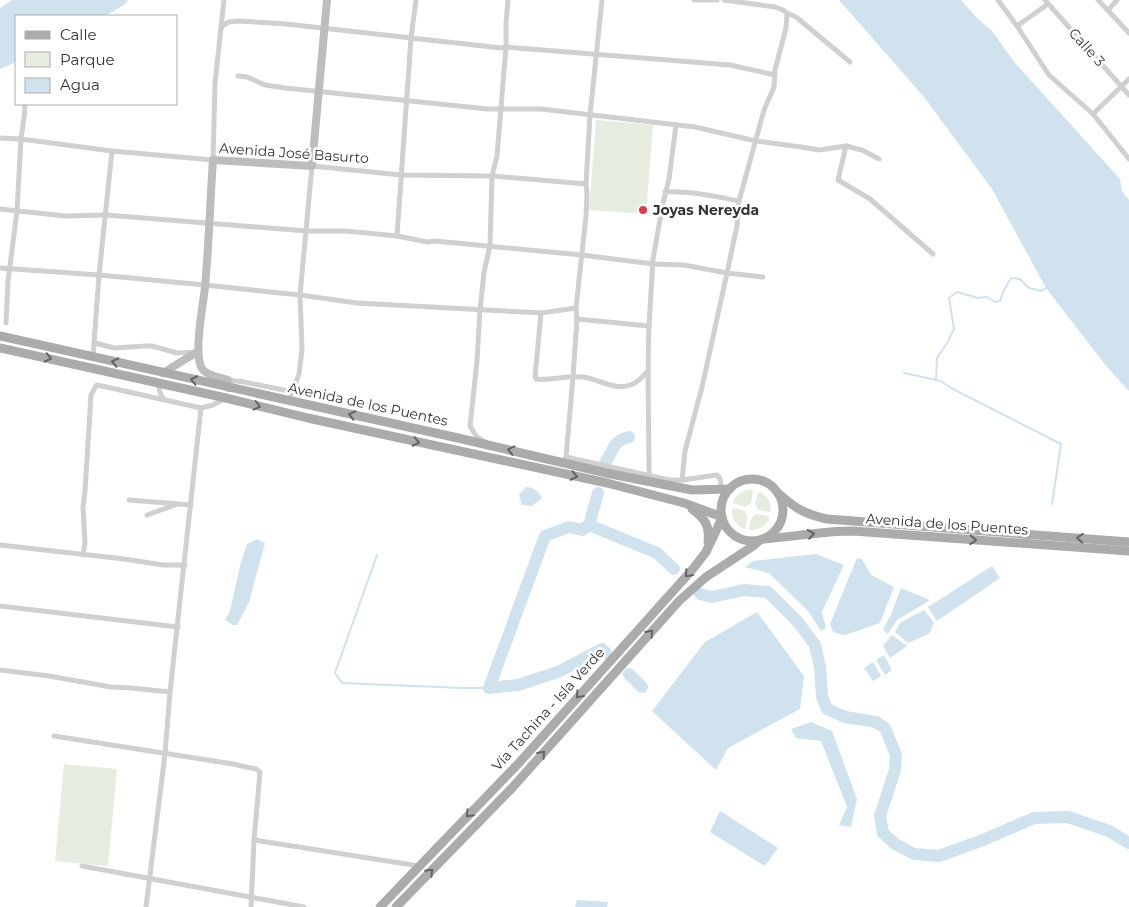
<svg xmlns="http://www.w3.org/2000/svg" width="1129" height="907" viewBox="0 0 1129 907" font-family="Montserrat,sans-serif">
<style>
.green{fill:#e6ecdf}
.water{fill:#cfe2ee}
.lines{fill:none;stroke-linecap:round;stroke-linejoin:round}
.stream{stroke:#cfe2ee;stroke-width:2}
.river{stroke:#cfe2ee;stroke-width:12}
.street{stroke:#d0d0d0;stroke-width:5}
.secondary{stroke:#bdbdbd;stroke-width:8}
.primary{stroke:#ababab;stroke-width:9}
.oneway{stroke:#636363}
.poi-dot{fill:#e63946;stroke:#fff;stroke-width:2}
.labels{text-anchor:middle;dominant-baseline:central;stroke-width:5;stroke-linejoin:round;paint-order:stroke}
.street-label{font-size:14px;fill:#333;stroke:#fff}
.poi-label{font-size:14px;font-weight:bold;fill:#333;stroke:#fff;text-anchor:start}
</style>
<rect width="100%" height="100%" fill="#fff"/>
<g class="green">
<polygon points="596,120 653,125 646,214 589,210"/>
<path d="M748 490H752L753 491 751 503 745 507 733 503C734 496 741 492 748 490Z"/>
<path d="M760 492C767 496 773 504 770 512L758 510 755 504 758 493Z"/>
<path d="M734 508 745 511 746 514 748 516 745 529C736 526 732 519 732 510Z"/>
<path d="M757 514 769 516V519C765 527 759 530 750 530L749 529 752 517Z"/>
<polygon points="64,764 117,769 108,866 55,861"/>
</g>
<g class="water">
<polygon points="12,0 128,0 124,5 105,16 16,16 16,62 0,69 0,8"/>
<polygon points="839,0 961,0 976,17 992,31 1015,63 1120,179 1122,191 1129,200 1129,391 1107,367 1046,288 992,189 924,97"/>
<path d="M526 487C534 487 538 491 542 498L532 506 522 505 519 495Z"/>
<polygon points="257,539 265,543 249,602 237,625 233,625 225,620 230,611 241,562 247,544"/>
<polygon points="816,554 844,565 822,612 826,628 821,631 808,611 769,573 745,567 753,561"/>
<polygon points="857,558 862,559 871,575 894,587 880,623 845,635 833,632 830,624"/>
<polygon points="992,566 1000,578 937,621 928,607"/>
<polygon points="901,588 930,600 897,620 888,634 883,630 892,612"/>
<polygon points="924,610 934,623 929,634 908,643 895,632 900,623"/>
<polygon points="757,612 804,676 800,709 728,748 716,770 652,711 705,642"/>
<polygon points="892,635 907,646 890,658 883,646"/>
<polygon points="884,655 892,670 885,675 876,660"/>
<polygon points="873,662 881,676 873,681 864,668"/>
<polygon points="811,722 832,731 857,799 851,827 839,825 847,807 821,741 796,738 791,729"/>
<polygon points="720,811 778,848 765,866 710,832"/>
<polygon points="577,900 608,902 607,907 575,907"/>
</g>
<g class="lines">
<g class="stream">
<polyline points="904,373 941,381 951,388 1061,444 1052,504"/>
<polyline points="936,379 937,358 947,343 954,329 949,298 957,292 978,298 986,297 996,302 1000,301 1004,290 1011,278 1020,279 1029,288 1041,291 1046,288"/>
<polyline points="377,555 335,673 342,683 463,688 489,688"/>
</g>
<g class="river">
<path d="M605 463C615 449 611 442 629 437"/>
<polyline points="598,493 589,525 582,530 569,527 545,536 489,688 518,685 558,672 602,649 606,653"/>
<polyline points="589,525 657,553 674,569"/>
<polyline points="700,594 712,597 744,590 768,592 798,622 815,645 820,667 822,697 827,709 845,717 876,722 885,728 896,755 895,770 880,816 883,833 895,844 914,854 939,856 983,840 1034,818 1068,817 1109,831 1129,843"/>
<polyline points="629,674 642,687"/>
</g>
<g class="street">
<polyline points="694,0 717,0"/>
<polyline points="724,0 775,7 783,10 787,13 796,17 850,62"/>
<polyline points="998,0 1017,26 1049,75 1093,114 1129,159"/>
<polyline points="1045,0 1129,95"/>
<polyline points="1098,0 1129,33"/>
<polyline points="1108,10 1117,0"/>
<polyline points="1017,26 1048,4"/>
<polyline points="221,28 225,24 229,22 239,21 286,24 501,48 506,47 730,65 775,75"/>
<polyline points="238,76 247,77 265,85 285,88 488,109 541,109 695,127 756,141 801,147 819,150 846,146 862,150 879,159"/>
<polyline points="1093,114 1129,79"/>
<polyline points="0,138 21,139 112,151 213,160 215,83 224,0"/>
<polyline points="846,146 838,180 870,199 933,254"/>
<path d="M665 192C687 190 718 197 739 201"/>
<polyline points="0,209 65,216 106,215 307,231 346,231 397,236 427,242 435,241 582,255 653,264 684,265 727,273 702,387 685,451 682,480"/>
<polyline points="397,236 411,38 416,0"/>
<polyline points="0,268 99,275 205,285 300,295 357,303 541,313 576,308"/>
<polyline points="763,277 727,273 737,226 739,201 764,110 774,87 775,70 786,28 787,13"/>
<path d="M541 313 535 377 536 379C551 381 567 375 583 377 600 379 619 394 636 382 640 380 644 375 647 372"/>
<path d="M577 319 649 326C647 376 649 426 649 476"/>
<polyline points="6,323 8,281 17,211 21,139 24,118 25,104"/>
<polyline points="649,326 653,259 663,203 669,179 676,125"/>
<polyline points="95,343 114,348 146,346 152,346 177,353 195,352"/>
<polyline points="93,357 99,275 112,151"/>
<polyline points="228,380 244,382 293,392"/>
<path d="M158 383C159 389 159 394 164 399"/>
<polyline points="289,401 299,374 302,350 300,295 312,166 401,175 492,176 586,184"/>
<polyline points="484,441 476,436 470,426 477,361 480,310 484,272 490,246 492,176 497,156 506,47 506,24 508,0"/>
<path d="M566 457 669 480H682L717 475C722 479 721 484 720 489"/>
<polyline points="563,462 566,457 573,377 577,319 576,308 586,216 587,194 586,184 590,115 602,0"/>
<polyline points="129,500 191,505"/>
<polyline points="147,515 175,505"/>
<polyline points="0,545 124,559 163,565 185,565"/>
<polyline points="83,555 85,543 83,507 85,491 91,395 96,386 97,385 201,408 213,405 226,398"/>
<polyline points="0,606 178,627"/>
<polyline points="0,670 49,676 111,687 131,688 170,692"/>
<polyline points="54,736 233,764 256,769 260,772 254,840 251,907"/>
<polyline points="254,840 419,866"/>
<polyline points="82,866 304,907"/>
<polyline points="146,907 165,754 170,692 201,408"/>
</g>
<g class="secondary">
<path d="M163 373C175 366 186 358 198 352"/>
<path d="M229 388 228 380C220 377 205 376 201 367 194 349 203 307 205 287 209 244 210 202 213 160L312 166 327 0"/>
</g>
<g class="primary">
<polyline points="0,336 458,438 611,474 692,490 730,489"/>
<polyline points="0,348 226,398 308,418 607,483 684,503 722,517"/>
<circle cx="752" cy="510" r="31"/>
<path d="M778 493C795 508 804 514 827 519L1129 542"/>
<path d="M692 509C705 519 710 525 708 542"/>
<path d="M763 539C793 537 822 531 853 531L1129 551"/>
<polyline points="380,907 518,764 692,570 706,552 722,518"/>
<polyline points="396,907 512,788 679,601 706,577 753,546 760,540"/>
</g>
</g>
<defs><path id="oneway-chevron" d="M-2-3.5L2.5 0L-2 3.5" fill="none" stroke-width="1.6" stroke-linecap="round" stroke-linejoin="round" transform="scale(1.25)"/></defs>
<g class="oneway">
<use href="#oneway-chevron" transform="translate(48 358) rotate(13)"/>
<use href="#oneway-chevron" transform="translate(115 362) rotate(-167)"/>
<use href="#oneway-chevron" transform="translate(194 380) rotate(-168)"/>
<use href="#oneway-chevron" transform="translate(257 406) rotate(14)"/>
<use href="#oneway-chevron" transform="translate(352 415) rotate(-168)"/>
<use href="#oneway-chevron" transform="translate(416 442) rotate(12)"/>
<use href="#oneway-chevron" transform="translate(511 450) rotate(-167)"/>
<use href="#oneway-chevron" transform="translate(574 476) rotate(12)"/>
<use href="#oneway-chevron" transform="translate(811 534) rotate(-9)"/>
<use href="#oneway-chevron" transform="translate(1080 538) rotate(-176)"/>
<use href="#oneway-chevron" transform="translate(973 540) rotate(4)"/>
<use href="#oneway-chevron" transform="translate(688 574) rotate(131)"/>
<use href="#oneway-chevron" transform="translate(650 633) rotate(-48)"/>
<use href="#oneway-chevron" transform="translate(579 695) rotate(132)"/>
<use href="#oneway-chevron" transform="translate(542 754) rotate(-48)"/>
<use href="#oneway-chevron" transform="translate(469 814) rotate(134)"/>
<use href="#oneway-chevron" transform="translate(430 872) rotate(-46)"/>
</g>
<circle class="poi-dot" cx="643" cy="210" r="5"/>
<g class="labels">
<g class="street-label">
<text transform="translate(1087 47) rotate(48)">Calle 3</text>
<text transform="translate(294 153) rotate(4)">Avenida José Basurto</text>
<text transform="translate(368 404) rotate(12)">Avenida de los Puentes</text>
<text transform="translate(947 524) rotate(4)">Avenida de los Puentes</text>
<text transform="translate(548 709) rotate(-48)">Vía Tachina - Isla Verde</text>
</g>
<g class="poi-label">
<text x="653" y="210">Joyas Nereyda</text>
</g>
</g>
<rect x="15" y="15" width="162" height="90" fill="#ffffff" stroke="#adadad"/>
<rect x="25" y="31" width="25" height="8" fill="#ababab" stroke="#adadad"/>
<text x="60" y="40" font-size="15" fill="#333333">Calle</text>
<rect x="25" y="52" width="25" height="15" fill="#e6ecdf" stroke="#adadad"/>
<text x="60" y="65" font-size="15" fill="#333333">Parque</text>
<rect x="25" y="78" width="25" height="15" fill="#cfe2ee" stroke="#adadad"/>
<text x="60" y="90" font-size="15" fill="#333333">Agua</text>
</svg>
